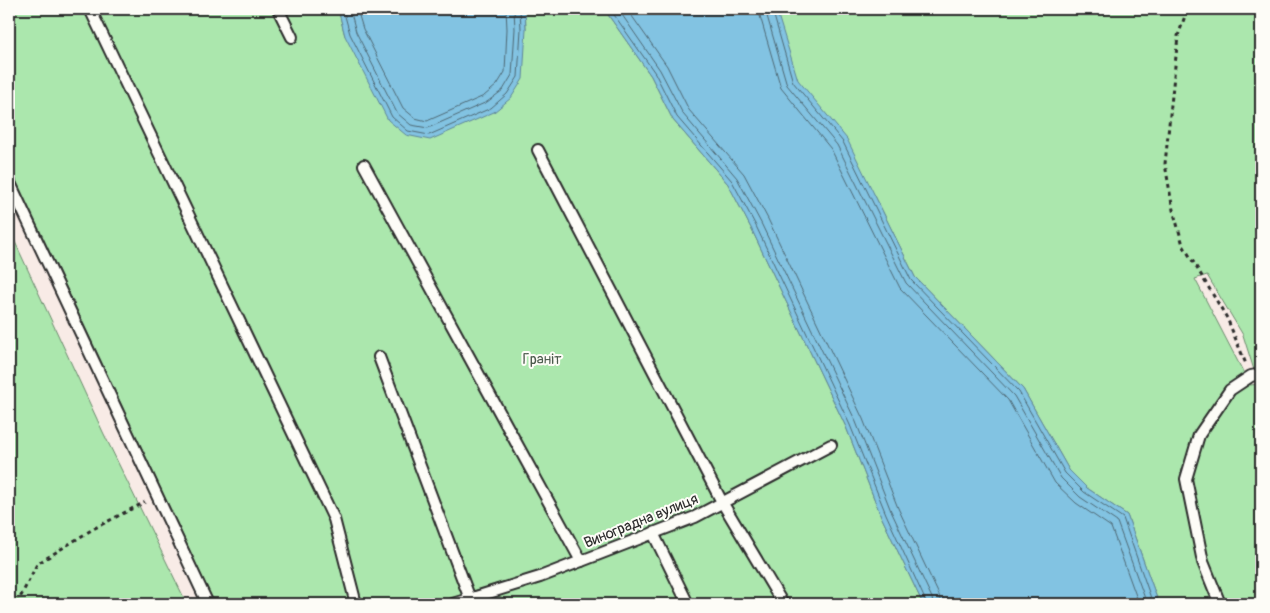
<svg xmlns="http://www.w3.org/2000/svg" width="1270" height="613" viewBox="0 0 1270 613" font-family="Pangolin,sans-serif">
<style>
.green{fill:#abe7ad;stroke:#6b896c}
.water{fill:#82c3e2;stroke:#5f8699}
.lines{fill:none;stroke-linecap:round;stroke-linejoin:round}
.shore{stroke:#4e6874;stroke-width:1}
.service-casing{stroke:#2b2b2b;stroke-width:14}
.path{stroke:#2b2b2b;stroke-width:3;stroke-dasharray:4 4;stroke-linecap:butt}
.service{stroke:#fdfcf7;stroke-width:10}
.labels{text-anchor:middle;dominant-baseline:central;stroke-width:4;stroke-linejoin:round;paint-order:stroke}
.park-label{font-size:15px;fill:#4b5a4c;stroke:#fdfcf7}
.street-label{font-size:15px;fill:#2b2b2b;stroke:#fdfcf7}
</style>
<rect width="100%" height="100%" fill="#f8ebe6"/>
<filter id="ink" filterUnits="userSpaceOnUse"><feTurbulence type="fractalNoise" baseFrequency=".02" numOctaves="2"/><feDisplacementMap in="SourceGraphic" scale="10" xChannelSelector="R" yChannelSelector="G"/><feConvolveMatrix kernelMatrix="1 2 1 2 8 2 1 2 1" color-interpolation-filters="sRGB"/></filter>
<g filter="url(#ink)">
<g class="green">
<polygon points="9,9 338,9 345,36 526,29 525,9 604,9 651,76 673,120 728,184 751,228 846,427 881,516 923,604 215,604 9,165"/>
<polygon points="650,9 1261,9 1261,368 1254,370 1243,335 1207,275 1195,279 1250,385 1261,384 1261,604 1159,604 1127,515 1087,488 1069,470 1023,389 915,277 874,194"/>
<polygon points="9,229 103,432 187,604 9,604"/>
</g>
<g class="water">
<polygon points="338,9 525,9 526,29 523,79 511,98 494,112 430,140 406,135 388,120 345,36"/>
<polygon points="604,9 776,9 798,80 847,139 915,277 1023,389 1069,470 1087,488 1127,515 1159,604 923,604 881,516 846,427 751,228 728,184 673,120 651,76"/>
</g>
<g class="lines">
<g class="shore">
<polyline points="343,9 350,34 392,117 408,131 429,135 491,108 507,94 518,77 521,29 520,9"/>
<polyline points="350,9 356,32 397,113 411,125 428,128 487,102 503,90 512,75 515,29 514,9"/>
<polyline points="357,9 363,29 403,108 415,118 427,121 484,96 497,85 505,72 507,29 506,9"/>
<polyline points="610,9 655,73 677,117 732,181 756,226 850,425 886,514 927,604"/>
<polyline points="618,9 660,70 683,114 737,178 761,223 856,422 891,511 932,598 933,604"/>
<polyline points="627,9 667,66 689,110 744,174 768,219 863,419 898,508 939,595 941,604"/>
<polyline points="758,9 781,88 831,149 900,288 1008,400 1055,483 1076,503 1111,527 1139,604"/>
<polyline points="765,9 787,85 837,145 906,283 1014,396 1061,478 1080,497 1117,522 1147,604"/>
<polyline points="772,9 793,82 843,142 911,280 1019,392 1065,473 1084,492 1123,518 1153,604"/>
</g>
<g class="service-casing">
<g id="service">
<polyline points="90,9 334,519 356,604"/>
<polyline points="278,9 292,37"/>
<polyline points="538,150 722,502 783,604"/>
<polyline points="364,165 581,561"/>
<polyline points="9,181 208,604"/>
<polyline points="379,357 470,599 473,603"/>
<polyline points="653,533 688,604"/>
<polyline points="453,604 540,577 695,517 831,445"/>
<polyline points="1220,604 1203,562 1186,479 1199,435 1230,390 1251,376 1261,374"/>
</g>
</g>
<g class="path">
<polyline points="1196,9 1186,13 1178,36 1165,164 1173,210 1183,245 1227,318 1246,364"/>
<polyline points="17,604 37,564 93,529 145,502"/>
</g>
<use href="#service" class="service"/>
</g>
</g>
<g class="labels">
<g class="park-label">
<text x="542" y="359">Граніт</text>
</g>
<g class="street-label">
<text transform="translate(641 521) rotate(-22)">Виноградна вулиця</text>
</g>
</g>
<rect width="1270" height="613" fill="none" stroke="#fdfcf7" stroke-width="30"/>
<rect x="15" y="15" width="1240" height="583" fill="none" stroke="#2b2b2b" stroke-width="2" filter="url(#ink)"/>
</svg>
